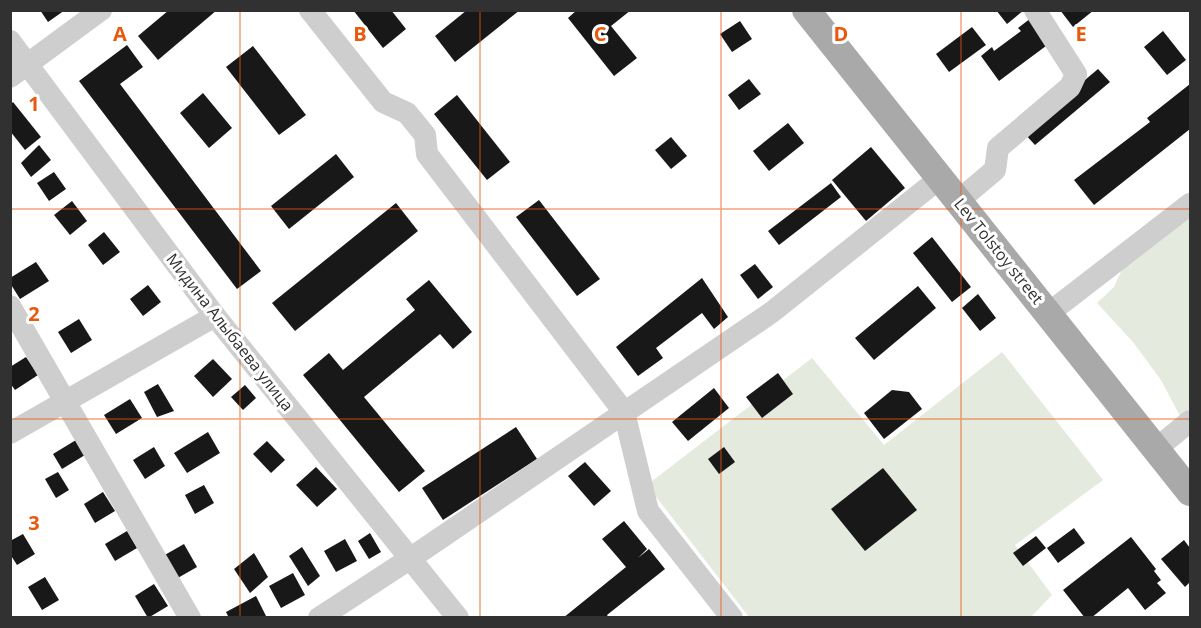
<svg xmlns="http://www.w3.org/2000/svg" width="1201" height="628" viewBox="0 0 1201 628" font-family="'Open Sans',sans-serif">
<style>
.green{fill:#e4eadd}
.building{fill:#181818}
.lines{fill:none;stroke-linecap:round;stroke-linejoin:round}
.minor{stroke:#cecece;stroke-width:22}
.major{stroke:#a9a9a9;stroke-width:28}
.grid{fill:none;stroke:#e8590c;stroke-width:1.5;stroke-opacity:0.55}
.labels{text-anchor:middle;dominant-baseline:central;stroke-width:6;stroke-linejoin:round;paint-order:stroke}
.street-label{font-size:16px;fill:#313131;stroke:#fff}
.grid-label{font-size:20px;text-anchor:middle;font-weight:bold;fill:#e8590c;stroke:#fff;stroke-width:6;stroke-linejoin:round;paint-order:stroke}
</style>
<rect width="100%" height="100%" fill="#fff"/>
<g class="green">
<polygon points="1190,211 1190,409 1180,416 1161,380 1133,342 1097,303 1114,287 1124,265"/>
<polygon points="1002,352 1103,480 1015,545 1052,595 1030,618 749,617 647,485 812,358 884,445"/>
</g>
<g class="building">
<polygon points="40,10 65,10 48,22"/>
<polygon points="169,10 217,10 158,60 138,36"/>
<polygon points="353,10 391,10 406,29 383,48"/>
<polygon points="467,10 520,10 455,62 435,36"/>
<polygon points="577,10 631,10 611,26 637,58 614,76 568,18"/>
<polygon points="996,10 1024,10 1007,24"/>
<polygon points="1060,10 1094,10 1073,27"/>
<polygon points="1031,18 1050,43 999,81 981,56 992,47 994,51 1021,31 1018,28"/>
<polygon points="740,21 752,39 732,52 720,34"/>
<polygon points="972,27 986,45 949,72 936,54"/>
<polygon points="1163,31 1186,60 1167,75 1144,47"/>
<polygon points="127,45 143,67 120,84 261,271 237,289 79,81"/>
<polygon points="253,46 306,115 279,135 226,67"/>
<polygon points="1098,69 1110,82 1035,145 1023,132"/>
<polygon points="749,79 761,94 739,110 728,95"/>
<polygon points="1190,84 1190,129 1094,205 1074,180 1150,122 1147,118"/>
<polygon points="203,93 232,128 209,148 180,113"/>
<polygon points="457,95 510,162 487,180 434,114"/>
<polygon points="13,102 41,137 25,150 10,131 10,105"/>
<polygon points="788,123 804,143 769,171 753,151"/>
<polygon points="671,137 687,156 671,169 655,150"/>
<polygon points="39,145 51,160 31,177 21,163"/>
<polygon points="871,147 905,188 866,221 832,180"/>
<polygon points="336,154 354,177 289,229 271,206"/>
<polygon points="54,172 66,189 49,201 37,183"/>
<polygon points="831,183 841,197 779,245 768,231"/>
<polygon points="539,200 600,279 577,296 516,217"/>
<polygon points="72,201 87,221 70,235 54,215"/>
<polygon points="396,203 418,231 295,331 272,303"/>
<polygon points="104,232 120,252 103,265 88,245"/>
<polygon points="932,237 971,287 952,302 913,253"/>
<polygon points="36,262 49,281 20,299 10,283 10,278"/>
<polygon points="755,264 773,287 758,299 740,275"/>
<polygon points="702,278 728,317 714,329 702,313 656,348 663,358 638,376 616,347"/>
<polygon points="429,280 472,332 453,349 440,334 364,397 425,471 399,492 303,375 329,353 343,370 415,310 406,299"/>
<polygon points="148,285 161,302 143,316 130,299"/>
<polygon points="918,286 936,308 874,360 855,338"/>
<polygon points="978,294 996,318 980,331 962,308"/>
<polygon points="79,319 92,340 71,353 58,332"/>
<polygon points="26,357 38,375 15,390 10,383 10,367"/>
<polygon points="213,359 232,379 213,397 194,376"/>
<polygon points="778,373 793,394 762,418 746,397"/>
<polygon points="158,384 174,411 157,417 144,392"/>
<polygon points="245,385 256,398 243,410 231,397"/>
<polygon points="714,388 729,408 688,441 672,422"/>
<polygon points="892,390 909,392 922,409 884,439 864,413"/>
<polygon points="130,399 142,418 116,434 104,415"/>
<polygon points="516,427 537,459 443,520 422,488"/>
<polygon points="208,432 220,453 187,473 174,453"/>
<polygon points="76,440 85,455 62,469 53,454"/>
<polygon points="267,441 285,460 271,473 253,454"/>
<polygon points="154,447 165,466 145,479 133,460"/>
<polygon points="724,447 735,462 719,474 708,459"/>
<polygon points="585,462 611,491 594,506 568,476"/>
<polygon points="316,467 337,489 317,507 296,485"/>
<polygon points="883,468 917,510 865,551 831,509"/>
<polygon points="58,472 69,490 56,498 45,479"/>
<polygon points="204,485 214,503 195,514 185,495"/>
<polygon points="103,492 115,511 95,523 84,504"/>
<polygon points="624,521 647,549 638,558 649,549 665,569 607,615 609,618 563,618 626,567 602,539"/>
<polygon points="1074,528 1085,543 1058,563 1047,548"/>
<polygon points="127,531 137,548 115,561 105,544"/>
<polygon points="370,533 381,552 369,559 358,541"/>
<polygon points="23,534 35,554 17,565 10,554 10,541"/>
<polygon points="1036,536 1046,548 1023,566 1013,553"/>
<polygon points="1131,537 1156,569 1154,571 1161,580 1157,583 1166,593 1145,610 1128,588 1091,618 1085,618 1063,590"/>
<polygon points="345,539 357,561 336,572 324,551"/>
<polygon points="1184,540 1190,548 1190,582 1185,587 1161,559"/>
<polygon points="184,544 197,567 176,579 163,556"/>
<polygon points="302,547 320,576 308,586 289,556"/>
<polygon points="254,553 268,577 250,593 234,569"/>
<polygon points="293,573 305,595 281,608 269,586"/>
<polygon points="45,577 59,600 42,610 28,587"/>
<polygon points="154,584 168,606 148,618 135,596"/>
<polygon points="256,596 267,618 229,618 226,612"/>
</g>
<g class="lines">
<g class="minor">
<polyline points="310,10 383,102 407,113 425,135 427,154 624,412 648,511 732,618"/>
<polyline points="10,41 215,316 458,618"/>
<polyline points="10,77 101,10"/>
<polyline points="958,201 995,170 998,148 1070,87 1076,74 1035,10"/>
<polyline points="10,306 190,618"/>
<polyline points="1049,313 1190,204"/>
<polyline points="10,433 215,316"/>
<polyline points="1156,449 1190,421"/>
<polyline points="319,618 411,558 772,312 940,178"/>
</g>
<polyline class="major" points="806,10 1190,492"/>
</g>
<path class="grid" d="M240 10V618M480 10V618M721 10V618M961 10V618M10 209H1190M10 419H1190"/>
<g class="labels">
<g class="street-label">
<text transform="translate(999 251) rotate(51)">Lev Tolstoy street</text>
<text transform="translate(230 332) rotate(52)">Мидина Алыбаева улица</text>
</g>
</g>
<g class="grid-label">
<text x="120" y="41">A</text>
<text x="360" y="41">B</text>
<text x="600" y="41">C</text>
<text x="841" y="41">D</text>
<text x="1081" y="41">E</text>
<text x="34" y="111">1</text>
<text x="34" y="321">2</text>
<text x="34" y="530">3</text>
</g>
<rect width="1201" height="628" fill="none" stroke="#313131" stroke-width="24"/>
</svg>
